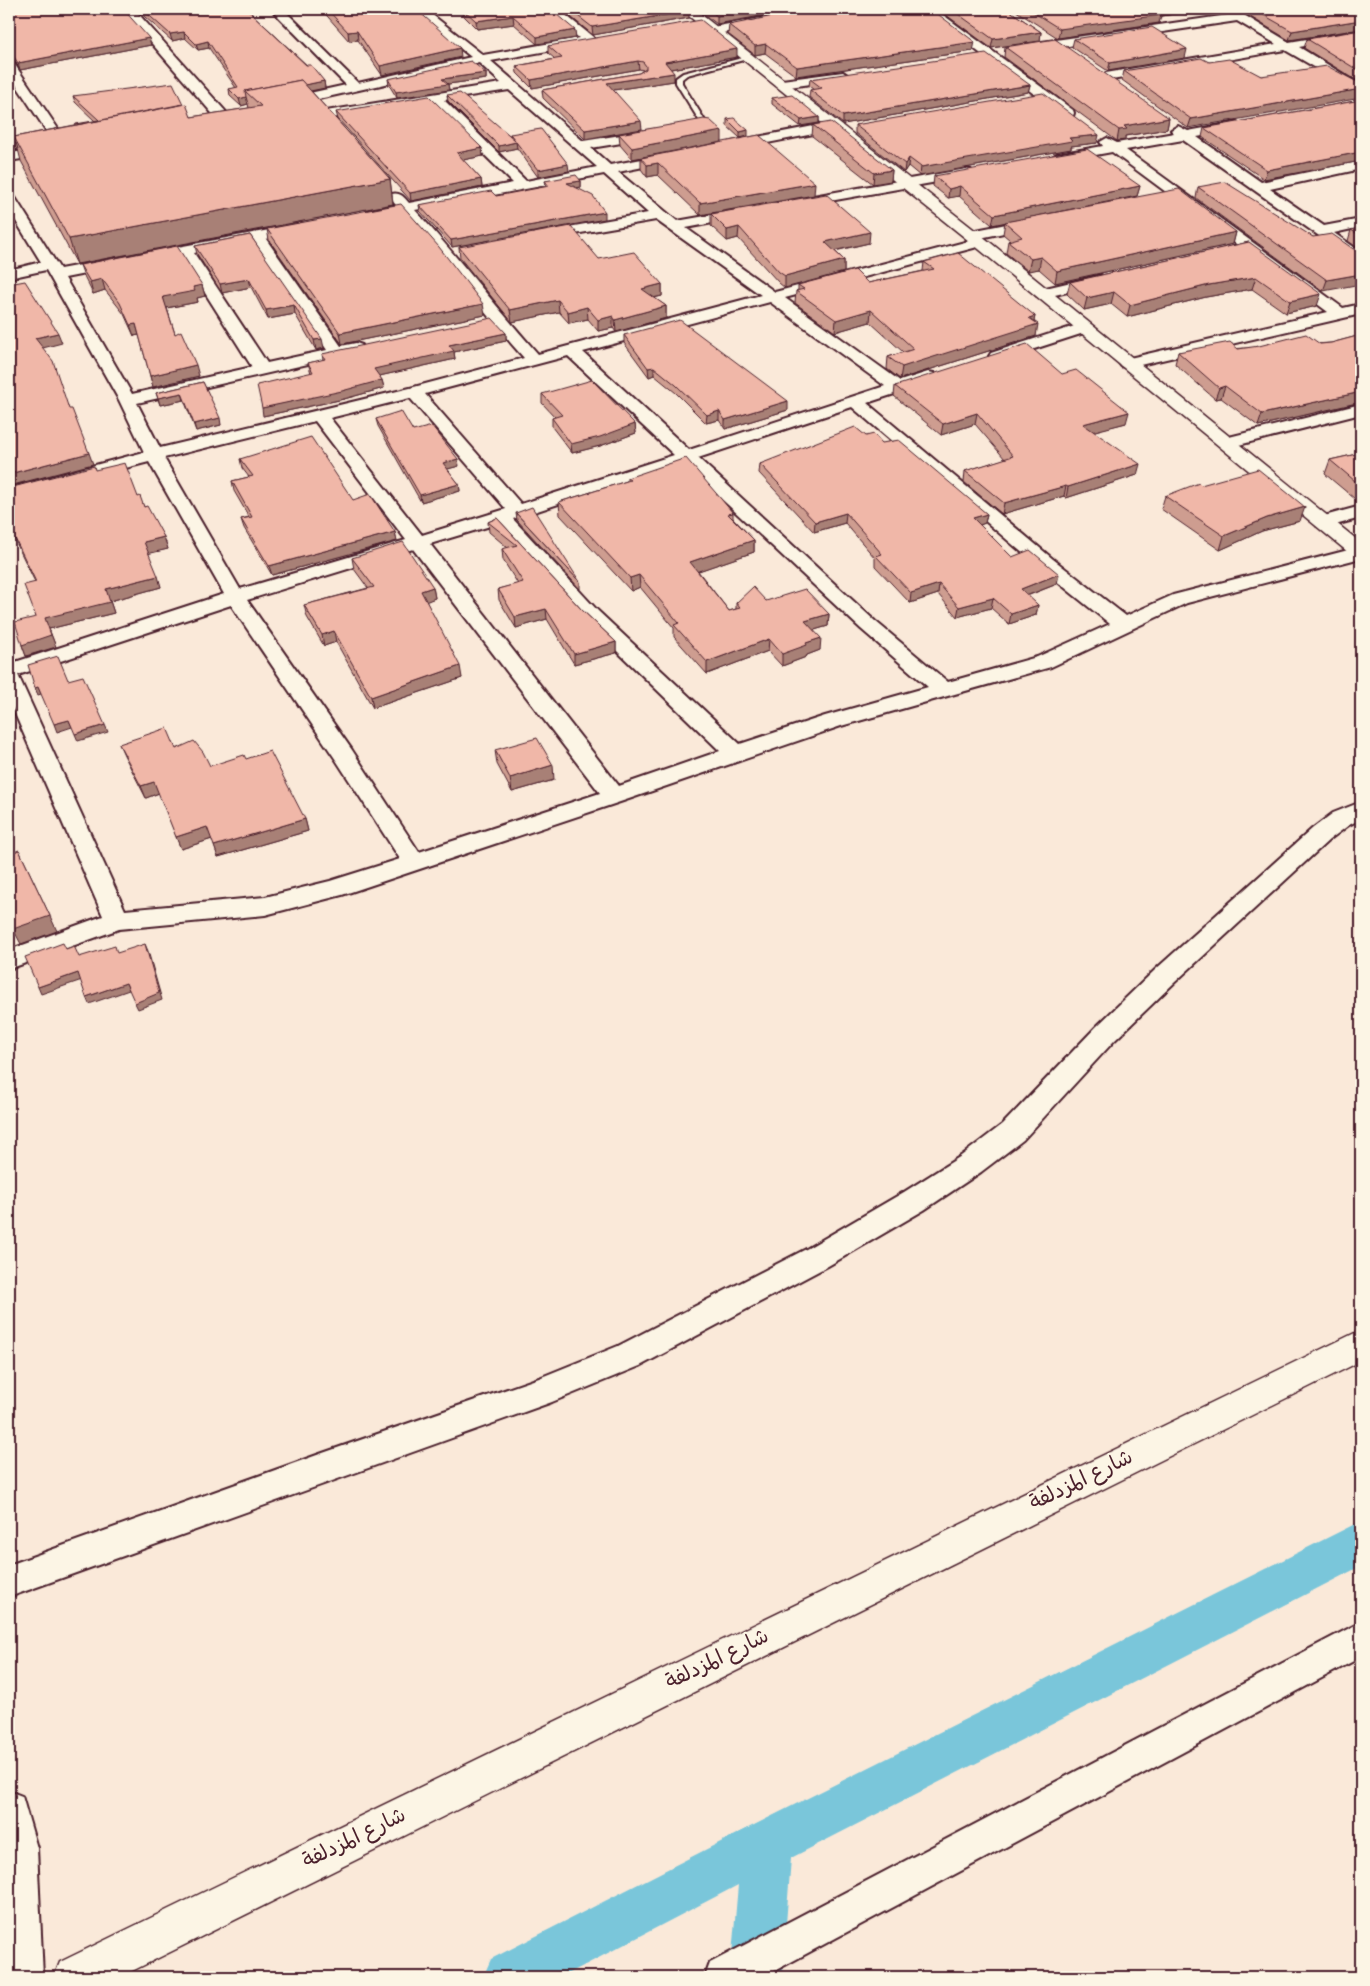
<svg xmlns="http://www.w3.org/2000/svg" width="1370" height="1986" viewBox="0 0 1370 1986" font-family="Dekko,'Playpen Sans Arabic',sans-serif">
<style>
.lines{fill:none;stroke-linecap:round;stroke-linejoin:round}
.canal{fill:#7ac6da;fill-rule:evenodd}
.lane-casing{stroke:#4a1f2b;stroke-width:4}
.street-casing{stroke:#4a1f2b;stroke-width:4}
.secondary-casing{stroke:#4a1f2b;stroke-width:3}
.lane{fill:#fcf5e5;fill-rule:evenodd}
.street{fill:#fcf5e5;fill-rule:evenodd}
.secondary{fill:#fcf5e5;fill-rule:evenodd}
.wall{fill:#ce9d90;stroke:#4a1f2b}
.shaded-wall{fill:#a88076;stroke:#4a1f2b}
.building{fill:#f0b7a8;stroke:#4a1f2b}
.labels{text-anchor:middle;dominant-baseline:central;stroke-width:4;stroke-linejoin:round;paint-order:stroke}
.near-street-label{font-size:21px;fill:#4a1f2b;stroke:#fcf5e5}
</style>
<rect width="100%" height="100%" fill="#fae9d9"/>
<filter id="ink" filterUnits="userSpaceOnUse"><feTurbulence type="fractalNoise" baseFrequency=".02" numOctaves="2"/><feDisplacementMap in="SourceGraphic" scale="10" xChannelSelector="R" yChannelSelector="G"/><feConvolveMatrix kernelMatrix="1 2 1 2 8 2 1 2 1" color-interpolation-filters="sRGB"/></filter>
<g filter="url(#ink)">
<g class="lines">
<polygon class="canal" points="1361,1521 1361,1566 791,1858 782,1977 730,1977 738,1885 562,1977 483,1977 491,1959 750,1827"/>
<g class="lane-casing">
<polygon id="lane" points="746,57 751,58 687,75 682,79 682,83 707,124 702,125 676,83 676,78 683,73"/>
</g>
<g class="street-casing">
<g id="street">
<polygon points="122,9 134,9 227,113 228,116 227,119 217,119"/>
<path d="M271 9H283L358 83 471 57 412 9H425L483 55 579 38 545 9H558L593 37 595 40 593 43 491 61 583 141 653 130 658 131 660 134 658 137 591 148 610 165 674 153 679 154 681 157 679 160 618 172 677 221 745 209 750 210 752 213 750 216 686 228 775 292 980 238H966L964 235 966 232 1037 218 1042 219 1044 222 1042 225 980 238 985 239 987 242 985 245 785 298 900 381 928 372 934 373 936 377 934 381 867 403 1053 559 1126 616 1173 595 1360 547 1361 558 1187 603 1051 667 841 726 623 801 342 895 265 915 119 929 9 969V950L103 916 9 700V664L224 594 149 462 9 498V488L144 452 119 400 46 270 9 278V270L41 262 9 210V195L14 196 16 199 60 269 301 224 306 225 308 228 306 231 266 239 341 346 356 343 362 345 364 348 362 351 356 353 137 403 160 448 410 388 524 358C482 311 444 260 402 213L372 218 367 217 365 214 367 211 396 205 389 197 391 194C400 192 403 196 409 203L513 183 431 102 326 119 320 115 326 111 501 83 479 63 283 107 278 106 277 103 278 100 346 85ZM509 90 597 167 526 181 444 100ZM604 174 648 213 540 232 535 233 533 236 535 239 540 240 656 220 761 295 538 354C496 307 458 257 415 210ZM253 242 327 350 267 363 194 253ZM181 255 252 367 132 394 65 278ZM770 302 885 386 689 450 583 352ZM568 356 674 455 521 504 425 394ZM410 398 506 509 422 535 330 418ZM852 407 1039 567 1110 624 1037 657 948 682 875 621 698 458ZM315 421 406 540 240 589 164 458ZM683 463 861 629 928 687 825 716 740 744 598 611 513 519ZM497 524 584 619 720 751 619 786 430 544ZM413 549 600 793 419 852 352 750 247 600ZM231 605 336 760 400 859 330 881 265 897 125 910 18 675Z"/>
<polygon points="808,9 830,9 824,12 713,35 707,31 713,27"/>
<polygon points="922,9 935,9 1073,110 1074,113 1073,116 1063,116"/>
<polygon points="1220,9 1234,9 1289,42 1361,30 1361,36 1299,47 1361,85 1361,94 1285,50 1106,81 1100,77 1106,73 1276,44 1237,21 1028,52 1022,48 1028,44 1228,15"/>
<polygon points="9,61 13,62 71,148 69,151 59,151 53,154 9,161 9,153 57,147 9,74"/>
<polygon points="843,72 849,76 847,79 782,88 776,84 782,80"/>
<polygon points="834,122 841,126 839,129 731,150 724,146 731,142"/>
<polygon points="1237,122 1244,126 1242,129 1197,137 1261,182 1361,161 1361,169 1270,189 1324,226 1361,219 1361,227 1334,233 1361,252 1361,263 1356,262 1183,140 1126,150 1343,308 1361,304 1361,314 1127,368 1121,366 1119,363 1121,360 1328,312 1112,152 1057,162 1050,158 1057,154 1103,146 1100,142 1107,138 1117,143 1174,133 1171,130 1178,126 1188,131"/>
<polygon points="966,169 971,170 973,173 971,176 796,207 791,206 789,203 791,200 796,199"/>
<polygon points="1101,275 1106,277 1109,280 1106,283 1042,298 1037,296 1034,293 1037,290"/>
<polygon points="1084,323 1090,325 1092,328 1090,331 997,361 991,359 989,356 991,353"/>
<polygon points="1361,404 1361,414 1227,448 1221,447 1218,443 1221,439"/>
<polygon points="1361,506 1361,518 1324,528 1317,526 1315,522 1317,518"/>
<polygon points="1361,802 1361,819 1349,825 1329,840 1174,983 1114,1041 1023,1140 981,1172 924,1210 828,1266 640,1366 552,1402 9,1597 9,1565 317,1455 539,1378 618,1346 808,1248 904,1192 961,1156 1003,1124 1096,1027 1156,969 1313,828 1333,813"/>
<polygon points="1361,1622 1361,1657 763,1977 705,1977 710,1963"/>
<polygon points="9,1791 22,1796 37,1848 43,1977 9,1977"/>
</g>
</g>
<g class="secondary-casing">
<g id="secondary">
<polygon points="680,9 694,9 986,239 1361,543 1361,559 1354,557 974,245"/>
<polygon points="1361,1330 1361,1361 120,1977 54,1977 60,1962"/>
</g>
</g>
<use href="#lane" class="lane"/>
<use href="#street" class="street"/>
<use href="#secondary" class="secondary"/>
</g>
<g class="wall">
<polygon points="136,9 249,9 250,12 324,81 325,88 311,91 390,179 393,204 77,264 21,161 18,149 15,150 12,141 15,140 14,137 95,121 75,102 73,96 183,104 191,117 249,108 248,104 241,106 230,96 229,89 236,88 209,48 198,50 185,38 172,41"/>
<polygon points="321,9 395,9 398,12 461,57 382,75 358,40 349,41"/>
<polygon points="457,9 550,9 576,38 537,44 514,24 477,29"/>
<polygon points="561,9 686,9 689,18 593,35"/>
<polygon points="697,9 799,9 717,24"/>
<polygon points="938,9 1007,9 1041,32 1040,41 991,48"/>
<polygon points="1013,9 1209,9 1161,16 1159,23 1058,38"/>
<polygon points="1237,9 1361,9 1289,40"/>
<polygon points="729,25 973,51 796,76 765,53 755,55 728,34"/>
<polygon points="1361,30 1361,83 1304,48 1307,39"/>
<polygon points="1074,39 1185,58 1108,71 1072,47"/>
<polygon points="151,45 20,70 15,61 11,60 9,53"/>
<polygon points="548,46 737,57 671,69 674,81 613,90 642,129 585,139 543,98 542,90 639,73 643,70 639,69 532,88 517,73 516,66 555,59 548,53"/>
<polygon points="1005,47 1169,118 1167,129 1125,136 1125,140 1117,141 1004,57"/>
<polygon points="1209,62 1261,76 1188,128 1122,80 1124,71"/>
<polygon points="486,73 486,79 448,84 449,90 397,98 389,85 388,79"/>
<polygon points="810,79 1030,85 1028,92 843,124 809,97 810,90 814,90 809,86"/>
<polygon points="447,95 511,136 510,134 569,171 538,177 517,148 499,152 448,101"/>
<polygon points="772,98 819,117 819,123 800,126 772,104"/>
<polygon points="1361,100 1361,161 1264,179 1202,137 1204,128"/>
<polygon points="336,112 483,156 463,160 481,179 482,187 411,201 338,119"/>
<polygon points="727,119 748,136 740,138 727,126"/>
<polygon points="813,125 892,170 891,181 873,184 812,136"/>
<polygon points="855,125 1097,143 1071,146 1071,149 920,176 908,166 904,172 855,133"/>
<polygon points="619,134 722,142 632,159 620,145"/>
<polygon points="641,158 814,195 700,215 658,175 647,177 641,169"/>
<polygon points="934,176 1140,186 1137,196 992,225 959,196 948,198 933,186"/>
<polygon points="545,181 581,181 581,187 576,188 605,219 452,247 420,211 419,205 496,196 546,186"/>
<polygon points="1198,187 1313,237 1359,253 1323,291 1196,198"/>
<polygon points="711,214 869,243 835,251 844,260 844,272 785,288 779,283 738,238 727,241 711,226"/>
<polygon points="1005,222 1236,232 1233,244 1055,283 1039,269 1028,271 1006,253 1008,241 1010,240 1003,234"/>
<polygon points="1361,228 1361,250 1348,241 1351,230"/>
<polygon points="267,229 485,315 342,344 269,240"/>
<polygon points="250,235 324,348 316,350 295,314 268,319 251,287 222,293 197,254 195,246"/>
<polygon points="1249,242 1317,306 1286,313 1252,289 1206,297 1127,317 1111,304 1084,310 1067,294 1070,282"/>
<polygon points="459,247 599,259 662,284 662,296 654,298 666,306 666,318 616,332 613,328 598,331 588,319 569,323 559,312 512,322 460,258"/>
<polygon points="924,262 1035,316 1034,321 1036,336 900,379 887,369 888,357 903,352 870,322 835,332 795,303 796,291 798,290 798,285 868,283 923,271"/>
<polygon points="80,265 202,285 205,296 197,298 198,302 167,308 175,334 199,376 153,387 139,335 134,336 124,314 105,290 93,294 84,276"/>
<polygon points="506,333 506,341 454,352 455,359 379,376 382,380 384,388 344,399 263,416 311,373 308,363 323,360 322,354"/>
<polygon points="624,335 788,410 725,429 719,420 706,423 676,393 654,375 649,377 624,343"/>
<polygon points="1361,335 1361,403 1361,402 1258,426 1221,398 1215,399 1175,364 1178,352 1331,343"/>
<polygon points="1062,374 1126,423 1093,431 1137,475 1066,498 1064,496 1002,514 964,482 965,471 1005,459 975,424 941,435 894,396 895,386"/>
<polygon points="203,382 221,425 196,431 184,400 160,405 156,393"/>
<polygon points="542,394 635,424 636,433 600,446 572,453 552,427 552,418 555,417 542,403"/>
<polygon points="376,419 413,431 459,466 447,469 459,484 460,491 421,502 378,426"/>
<polygon points="866,436 882,443 987,514 985,523 980,525 1012,557 1057,584 1027,596 1038,605 1036,615 1009,624 991,608 957,617 938,594 910,603 875,566 875,558 845,523 814,532 759,473 760,464"/>
<polygon points="1361,453 1361,504 1325,474 1330,460"/>
<polygon points="240,459 353,500 395,532 397,541 272,575 244,528 241,519 249,517 234,491 232,481 249,477 242,468"/>
<polygon points="95,470 138,497 164,537 168,549 148,553 161,587 110,601 114,613 49,629 56,647 26,656 22,645 36,617 35,582 9,528 9,488"/>
<polygon points="627,478 733,513 733,518 754,540 754,552 698,571 729,611 736,609 736,603 766,601 829,614 828,626 814,630 820,650 807,655 806,657 782,666 768,651 707,674 674,637 674,628 640,587 631,591 560,515 559,502 627,481"/>
<polygon points="1201,485 1300,521 1262,531 1220,550 1161,509 1165,496"/>
<polygon points="516,513 580,582 580,589 517,520"/>
<polygon points="497,518 582,610 616,642 616,653 574,664 547,619 516,628 499,600 498,589 518,584 503,560 502,549 508,548 489,532 488,522"/>
<polygon points="352,558 433,587 435,598 426,601 462,678 373,708 336,642 324,646 307,617 304,605 368,588 354,569"/>
<polygon points="119,744 176,749 210,766 246,759 305,819 308,831 218,857 212,839 181,849 159,793 146,798 124,755"/>
<polygon points="495,750 554,780 512,792 497,764"/>
</g>
<g class="shaded-wall">
<polygon points="754,9 799,9 717,24 717,16"/>
<polygon points="1152,9 1209,9 1161,16 1159,23 1058,38 1060,29"/>
<polygon points="689,11 689,18 593,35 592,27"/>
<polygon points="513,16 514,24 477,29 476,21"/>
<polygon points="1361,20 1361,29 1289,40 1292,31"/>
<polygon points="575,30 576,38 537,44 537,37"/>
<polygon points="357,31 358,40 349,41 348,32"/>
<polygon points="184,32 185,38 172,41 170,34"/>
<polygon points="1041,32 1040,41 991,48 993,39"/>
<polygon points="149,38 151,45 20,70 18,63"/>
<polygon points="208,41 209,48 198,50 196,44"/>
<polygon points="975,42 973,51 796,76 797,67"/>
<polygon points="766,44 765,53 755,55 755,46"/>
<polygon points="460,48 461,57 382,75 380,66"/>
<polygon points="737,49 737,57 665,70 665,62"/>
<polygon points="1187,49 1185,58 1108,71 1110,63"/>
<polygon points="638,61 639,69 532,88 531,80"/>
<polygon points="486,73 486,79 448,84 449,90 397,98 396,92 442,79"/>
<polygon points="674,73 674,81 607,91 607,83"/>
<polygon points="324,81 325,88 257,102 251,96"/>
<polygon points="1030,85 1028,92 843,124 843,116"/>
<polygon points="1361,89 1361,98 1188,128 1191,119"/>
<polygon points="246,97 248,104 241,106 239,99"/>
<polygon points="819,117 819,123 800,126 801,120"/>
<polygon points="1169,118 1167,129 1125,136 1125,140 1117,141 1119,130 1124,126"/>
<polygon points="641,121 642,129 585,139 585,130"/>
<polygon points="748,130 748,136 740,138 740,132"/>
<polygon points="722,131 722,142 632,159 632,148"/>
<polygon points="1099,135 1097,143 1071,146 1071,149 920,176 921,167 1069,138"/>
<polygon points="516,142 517,148 499,152 499,146"/>
<polygon points="16,143 18,149 15,150 13,144"/>
<polygon points="482,148 483,156 458,161 457,153"/>
<polygon points="1361,152 1361,161 1264,179 1267,170"/>
<polygon points="909,158 908,166 904,172 905,164"/>
<polygon points="658,163 658,175 647,177 647,165"/>
<polygon points="568,164 569,171 538,177 538,170"/>
<polygon points="892,170 891,181 873,184 874,173"/>
<polygon points="390,179 393,204 77,264 69,239"/>
<polygon points="481,179 482,187 411,201 410,193"/>
<polygon points="581,181 581,187 567,190 567,183"/>
<polygon points="815,183 814,195 700,215 700,203"/>
<polygon points="960,186 959,196 948,198 949,189"/>
<polygon points="1140,186 1137,196 992,225 994,215"/>
<polygon points="605,212 605,219 452,247 451,240"/>
<polygon points="739,227 738,238 727,241 727,230"/>
<polygon points="870,232 869,243 824,253 825,242"/>
<polygon points="1236,232 1233,244 1055,283 1057,271"/>
<polygon points="1041,257 1039,269 1028,271 1031,259"/>
<polygon points="844,260 844,272 785,288 785,276"/>
<polygon points="1361,274 1361,284 1323,291 1327,280"/>
<polygon points="1256,277 1252,289 1206,297 1127,317 1130,305 1209,285"/>
<polygon points="102,279 105,290 93,294 90,282"/>
<polygon points="249,279 251,287 222,293 220,284"/>
<polygon points="662,284 662,296 643,300 642,289"/>
<polygon points="202,285 205,296 197,298 198,302 166,308 163,297 193,287"/>
<polygon points="1114,292 1111,304 1084,310 1087,298"/>
<polygon points="1321,294 1317,306 1286,313 1290,301"/>
<polygon points="558,300 559,312 512,322 510,310"/>
<polygon points="483,304 485,315 342,344 340,333"/>
<polygon points="294,305 295,314 268,319 266,310"/>
<polygon points="666,306 666,318 616,332 615,320"/>
<polygon points="587,307 588,319 569,323 568,312"/>
<polygon points="871,310 870,322 835,332 836,320"/>
<polygon points="613,316 613,328 598,331 598,320"/>
<polygon points="1035,316 1033,326 1038,324 1036,336 900,379 902,367 1029,318"/>
<polygon points="136,324 139,335 134,336 130,325"/>
<polygon points="58,333 62,343 39,349 35,338"/>
<polygon points="506,333 506,341 454,352 455,359 375,377 374,369 449,345"/>
<polygon points="322,339 324,348 316,350 314,340"/>
<polygon points="196,365 199,376 153,387 150,376"/>
<polygon points="654,367 654,375 649,377 648,368"/>
<polygon points="382,380 384,388 344,399 263,416 262,408"/>
<polygon points="1225,386 1221,398 1215,399 1219,388"/>
<polygon points="1361,392 1361,402 1258,426 1262,414"/>
<polygon points="182,393 184,400 160,405 158,398"/>
<polygon points="788,401 788,410 725,429 725,420"/>
<polygon points="719,411 719,420 706,423 707,415"/>
<polygon points="1129,412 1126,423 1080,435 1083,424"/>
<polygon points="977,413 975,424 941,435 943,424"/>
<polygon points="220,418 221,425 196,431 194,424"/>
<polygon points="635,424 636,433 600,446 572,453 571,444"/>
<polygon points="89,453 93,464 9,486 9,474"/>
<polygon points="458,459 459,466 444,470 443,463"/>
<polygon points="1140,464 1137,475 1066,498 1068,487"/>
<polygon points="459,484 460,491 421,502 420,495"/>
<polygon points="1066,486 1064,496 1002,514 1004,503"/>
<polygon points="1305,507 1300,521 1262,531 1220,550 1224,536 1267,518"/>
<polygon points="846,513 845,523 814,532 815,522"/>
<polygon points="987,514 985,523 972,528 973,518"/>
<polygon points="395,532 397,541 272,575 269,566"/>
<polygon points="164,537 168,549 147,554 144,542"/>
<polygon points="754,540 754,552 690,574 690,562"/>
<polygon points="1059,574 1057,584 1018,599 1021,589"/>
<polygon points="639,575 640,587 631,591 630,578"/>
<polygon points="158,576 161,587 110,601 114,613 49,629 56,647 26,656 22,645 45,618 106,589"/>
<polygon points="939,584 938,594 910,603 911,593"/>
<polygon points="433,587 435,598 423,603 421,591"/>
<polygon points="993,598 991,608 957,617 959,607"/>
<polygon points="1038,605 1036,615 1009,624 1011,614"/>
<polygon points="546,609 547,619 516,628 515,617"/>
<polygon points="829,614 828,626 804,633 805,621"/>
<polygon points="334,631 336,642 324,646 322,635"/>
<polygon points="821,638 820,650 807,655 806,657 782,666 782,654 806,643"/>
<polygon points="769,639 768,651 707,674 707,662"/>
<polygon points="616,642 616,653 574,664 574,654"/>
<polygon points="460,666 462,678 373,708 371,697"/>
<polygon points="38,687 41,694 38,695 35,688"/>
<polygon points="69,720 72,727 57,732 54,724"/>
<polygon points="105,725 108,732 78,741 75,734"/>
<polygon points="553,765 554,780 512,792 510,778"/>
<polygon points="154,782 159,793 146,798 141,786"/>
<polygon points="305,819 308,831 218,857 214,846"/>
<polygon points="207,827 212,839 181,849 176,837"/>
<polygon points="19,850 57,931 21,944 13,929"/>
<polygon points="9,918 15,929 9,931"/>
<polygon points="145,944 148,951 162,1000 138,1009 135,1003"/>
<polygon points="78,973 82,980 41,994 38,987"/>
<polygon points="126,983 129,990 89,1004 86,997"/>
</g>
<g class="building">
<polygon points="9,9 123,9 149,38 18,63 12,54 9,53"/>
<polygon points="142,9 249,9 250,12 306,65 311,65 324,81 305,85 301,80 245,91 246,97 239,99 229,89 238,87 208,41 196,44 184,32 170,34"/>
<polygon points="327,9 395,9 398,12 416,9 460,48 380,66 357,31 348,32"/>
<polygon points="463,9 550,9 575,30 537,37 513,16 476,21"/>
<polygon points="569,9 686,9 689,11 592,27"/>
<polygon points="708,9 754,9 717,16"/>
<polygon points="808,9 931,9 975,42 797,67 766,44 755,46 729,25"/>
<polygon points="951,9 1007,9 1041,32 993,39"/>
<polygon points="1028,9 1154,9 1152,9 1161,15 1060,29"/>
<polygon points="1253,9 1361,9 1361,20 1292,31"/>
<polygon points="701,20 737,49 665,62 674,73 607,83 641,121 585,130 542,90 639,73 646,69 646,66 643,62 638,61 531,80 516,66 562,58 548,46"/>
<polygon points="1152,27 1187,49 1110,63 1074,39"/>
<polygon points="1361,30 1361,72 1307,39"/>
<polygon points="1055,39 1169,118 1124,126 1127,129 1119,130 1005,47"/>
<polygon points="986,53 1030,85 843,116 810,90 822,88 810,79"/>
<polygon points="1201,58 1209,62 1229,59 1261,76 1327,66 1361,84 1361,89 1191,119 1124,71"/>
<polygon points="471,61 486,73 442,79 448,84 396,92 388,79"/>
<polygon points="301,80 390,179 69,239 14,137 186,104 191,117 261,106 245,91"/>
<polygon points="173,83 183,104 76,125 76,124 99,120 73,96"/>
<polygon points="460,93 515,140 510,134 541,129 568,164 538,170 516,142 499,146 447,95"/>
<polygon points="1043,93 1099,135 1069,138 1072,141 921,167 909,158 905,164 855,125"/>
<polygon points="792,95 819,117 801,120 772,98"/>
<polygon points="429,96 482,148 457,153 481,179 410,193 336,112"/>
<polygon points="1361,100 1361,152 1267,170 1204,128"/>
<polygon points="734,118 748,130 740,132 727,119"/>
<polygon points="704,119 710,120 722,131 632,148 619,134"/>
<polygon points="831,122 892,170 874,173 813,125"/>
<polygon points="759,135 815,183 700,203 658,163 647,165 641,158"/>
<polygon points="1087,149 1140,186 994,215 960,186 949,189 934,176"/>
<polygon points="576,175 581,181 567,183 593,196 605,212 451,240 419,205 491,191 496,196 549,186 545,181"/>
<polygon points="1225,182 1313,237 1332,234 1359,253 1361,253 1361,274 1327,280 1198,187"/>
<polygon points="1179,189 1236,232 1057,271 1041,257 1031,259 1008,241 1022,237 1005,222"/>
<polygon points="826,194 870,232 825,242 844,260 785,276 779,272 739,227 727,230 711,214"/>
<polygon points="401,204 439,247 483,304 340,333 267,229"/>
<polygon points="571,226 599,259 634,252 662,284 642,289 666,306 615,320 613,316 598,320 587,307 568,312 558,300 510,310 459,247"/>
<polygon points="1361,228 1361,236 1351,230"/>
<polygon points="250,235 322,339 314,340 294,305 266,310 249,279 220,284 195,246"/>
<polygon points="1249,242 1321,294 1290,301 1256,277 1209,285 1130,305 1114,292 1087,298 1070,282"/>
<polygon points="177,246 202,285 193,287 195,291 163,297 175,334 181,331 196,365 150,376 136,324 130,325 120,303 102,279 90,282 80,265"/>
<polygon points="958,253 1035,316 1029,318 1038,324 902,367 888,357 914,349 871,310 836,320 796,291 804,289 798,285 855,270 868,283 934,269 924,262"/>
<polygon points="25,281 58,333 35,338 53,361 69,409 72,409 89,453 9,474 9,284"/>
<polygon points="492,318 506,333 449,345 454,351 374,369 382,380 342,391 262,408 257,385 313,372 308,363 325,359 322,354"/>
<polygon points="680,320 788,401 725,420 719,411 707,415 676,385 654,367 648,368 624,335"/>
<polygon points="1306,334 1320,344 1331,343 1361,335 1361,392 1262,414 1225,386 1219,388 1178,352 1230,342 1238,349 1259,346"/>
<polygon points="1027,344 1062,374 1076,370 1129,412 1083,424 1140,464 1068,487 1066,486 1004,503 965,471 1013,456 977,413 943,424 895,386"/>
<polygon points="592,380 635,424 600,437 571,444 552,418 562,415 542,394"/>
<polygon points="203,382 220,418 194,424 182,393 158,398 156,393"/>
<polygon points="401,411 413,431 432,426 458,459 443,463 459,484 420,495 376,419"/>
<polygon points="855,427 866,436 874,434 882,443 899,440 987,514 973,518 1012,557 1030,550 1059,574 1021,589 1038,605 1011,614 993,598 959,607 939,584 911,593 876,556 882,554 846,513 815,522 760,464"/>
<polygon points="311,437 353,500 370,494 395,532 269,566 241,519 252,517 232,481 253,476 240,459"/>
<polygon points="1361,453 1361,486 1330,460"/>
<polygon points="686,458 733,513 728,514 754,540 690,562 729,611 740,608 736,603 753,587 766,601 805,589 829,614 805,621 821,638 806,643 807,645 782,654 769,639 707,662 674,625 679,623 639,575 630,578 559,502 630,480 627,478"/>
<polygon points="125,463 138,497 140,496 144,507 147,506 164,537 144,542 158,576 106,589 110,602 45,618 51,635 22,645 15,622 36,617 24,585 36,582 9,526 9,488 94,466 95,470"/>
<polygon points="1258,469 1305,507 1267,518 1224,536 1165,496 1199,483 1201,485"/>
<polygon points="532,507 580,582 516,513"/>
<polygon points="497,518 582,610 616,642 574,654 546,609 515,617 498,589 523,582 502,549 517,545 488,522"/>
<polygon points="403,542 433,587 421,591 460,666 371,697 334,631 322,635 304,605 374,587 352,558"/>
<polygon points="58,656 68,680 83,676 105,725 75,734 69,720 54,724 38,687 35,688 28,665"/>
<polygon points="167,728 176,749 194,741 203,752 210,766 244,755 246,759 270,751 305,819 214,846 207,827 176,837 154,782 141,786 119,744"/>
<polygon points="537,738 553,765 510,778 495,750"/>
<polygon points="19,850 50,916 13,929 9,919 9,854"/>
<polygon points="63,943 66,949 74,946 79,957 115,946 117,953 145,944 159,993 135,1003 126,983 86,997 78,973 38,987 25,957"/>
</g>
</g>
<g class="labels">
<g class="near-street-label">
<text transform="translate(1082 1482) rotate(-26)">شارع المزدلفة</text>
<text transform="translate(718 1661) rotate(-26)">شارع المزدلفة</text>
<text transform="translate(355 1840) rotate(-26)">شارع المزدلفة</text>
</g>
</g>
<rect width="1370" height="1986" fill="none" stroke="#fcf5e5" stroke-width="30"/>
<rect x="15" y="15" width="1340" height="1956" fill="none" stroke="#4a1f2b" stroke-width="2" filter="url(#ink)"/>
</svg>
